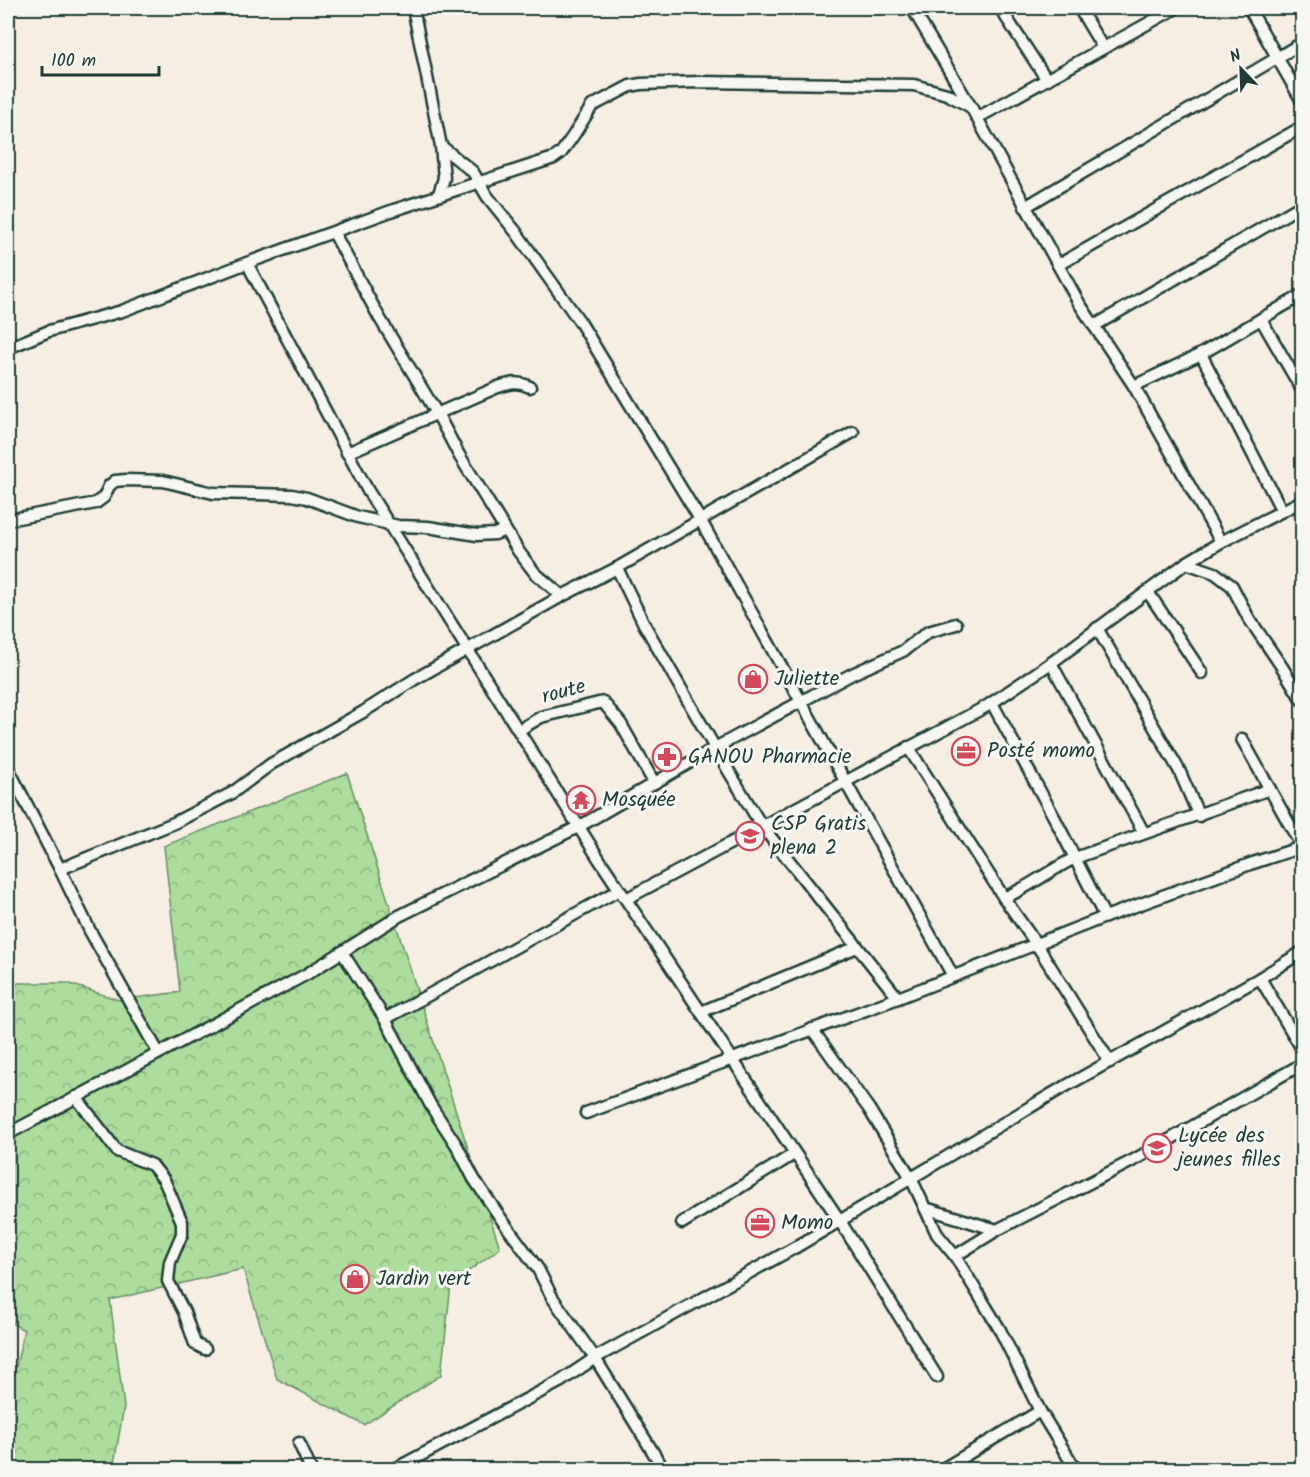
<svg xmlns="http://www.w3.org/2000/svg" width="1310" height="1477" viewBox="0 0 1310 1477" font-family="Kalam,sans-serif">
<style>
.forest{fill:url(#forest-crowns);stroke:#668d68;stroke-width:1.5}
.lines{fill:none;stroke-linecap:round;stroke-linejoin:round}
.minor-casing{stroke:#1f3d34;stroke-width:15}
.minor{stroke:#f6f6f2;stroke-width:10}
.labels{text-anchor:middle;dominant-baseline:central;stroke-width:6;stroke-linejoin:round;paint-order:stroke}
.poi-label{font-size:21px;fill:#1f3d34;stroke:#f6f6f2;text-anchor:start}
.street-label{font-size:21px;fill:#1f3d34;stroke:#f6f6f2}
</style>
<defs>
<pattern id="forest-crowns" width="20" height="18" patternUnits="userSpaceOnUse" patternTransform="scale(1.5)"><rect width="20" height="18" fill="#acdd9d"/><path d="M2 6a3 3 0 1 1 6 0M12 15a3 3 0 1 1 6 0" fill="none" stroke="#8bb481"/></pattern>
</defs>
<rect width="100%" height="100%" fill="#f6eee2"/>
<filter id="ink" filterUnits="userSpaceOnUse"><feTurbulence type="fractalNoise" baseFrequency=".0167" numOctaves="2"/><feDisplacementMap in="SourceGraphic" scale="12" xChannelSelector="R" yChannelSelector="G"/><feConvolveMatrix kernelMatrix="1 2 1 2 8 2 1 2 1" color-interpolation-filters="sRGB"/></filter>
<g filter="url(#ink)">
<polygon class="forest" points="347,773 500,1248 451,1284 441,1375 364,1425 277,1379 243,1269 110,1300 124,1407 113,1469 8,1469 8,1405 24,1330 8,1321 8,999 18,983 67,983 119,1000 180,992 164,846"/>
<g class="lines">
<g class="minor-casing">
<g id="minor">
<polyline points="413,8 441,146 444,178 439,194"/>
<polyline points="912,8 971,107 1079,303 1134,386 1221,542"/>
<polyline points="1000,8 1047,80"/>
<polyline points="1079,8 1103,48"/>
<polyline points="1249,8 1302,101"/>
<polyline points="977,118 1176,8"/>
<polyline points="441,146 473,172 487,196 516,232 580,322 701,521 953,976"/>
<polyline points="1025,207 1302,43"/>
<polyline points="334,233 379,317 438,415 459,455 519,552 535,573 562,596"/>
<polyline points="247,263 391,211 554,158 561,153 573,136 592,106 630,86 641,84 699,82 914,85 947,94 971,107"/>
<polyline points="1058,265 1302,127"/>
<polyline points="1261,319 1302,390"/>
<polyline points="1094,326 1302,205"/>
<polyline points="8,348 49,331 122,311 247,263 368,491 599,859 840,1221 937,1377"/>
<polyline points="1201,354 1282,511"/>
<polyline points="1134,386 1201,354 1302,295"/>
<path d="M347 453 498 387C511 383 518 381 530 387"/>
<polyline points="8,520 96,503 104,497 109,486 115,481 126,480 163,481 213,493 292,495 307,498 358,517 398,526 428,527 477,535 495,534 505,530"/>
<polyline points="1186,563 1215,573 1232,586 1248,617 1282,667 1302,700"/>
<polyline points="617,568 644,624 715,748 761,825 898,998"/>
<polyline points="1148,592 1202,673"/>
<polyline points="1097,628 1179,770 1199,816"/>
<polyline points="1051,663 1144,833"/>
<polyline points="992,703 1054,817 1105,917"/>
<polyline points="519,730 541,717 603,702 621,724 652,779"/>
<polyline points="1242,739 1302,847"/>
<polyline points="908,747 1004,898 1037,945 1110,1062"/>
<polyline points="8,768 60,869"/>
<path d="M1004 898C1029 887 1050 870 1075 858L1270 789"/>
<polyline points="626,899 987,706 1051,663 1186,563 1221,542 1302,501"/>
<polyline points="342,952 385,1019 431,1106 457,1146 474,1179 502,1220 538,1269 552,1297 595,1358 664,1470"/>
<polyline points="1260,978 1302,1049"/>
<polyline points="701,1012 857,947"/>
<polyline points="385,1019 619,890"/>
<polyline points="812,1029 869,1109 911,1178 925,1208 997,1230"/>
<polyline points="158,1052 90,931 60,869 174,823 232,793 271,764 363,712 415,679 562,596 617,568 853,432"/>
<polyline points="76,1097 117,1151 152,1165 164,1180 182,1222 182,1234 170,1262 168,1281 184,1312 195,1344 205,1349"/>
<polyline points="586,1113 898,998 1105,917 1253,863 1302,847"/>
<polyline points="8,1134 307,974 399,916 580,826 715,748 852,674 903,651 928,632 956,624"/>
<polyline points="925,1208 937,1234 955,1256 999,1328 1040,1411 941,1470"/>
<polyline points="682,1223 794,1154"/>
<polyline points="955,1256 997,1230 1132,1161 1302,1064"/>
<polyline points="1040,1411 1076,1470"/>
<polyline points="299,1443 311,1470"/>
<polyline points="393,1470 561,1381 595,1358 796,1247 1057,1091 1260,978 1302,952"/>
</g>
</g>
<use href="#minor" class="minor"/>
</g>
</g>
<defs>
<g id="shop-ring" transform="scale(1.5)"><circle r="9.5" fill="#f6f6f2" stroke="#d1495b" stroke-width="1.5"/><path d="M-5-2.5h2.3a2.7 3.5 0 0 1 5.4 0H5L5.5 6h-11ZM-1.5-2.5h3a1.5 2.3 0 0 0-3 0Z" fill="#d1495b"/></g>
<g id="office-ring" transform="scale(1.5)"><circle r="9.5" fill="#f6f6f2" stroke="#d1495b" stroke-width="1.5"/><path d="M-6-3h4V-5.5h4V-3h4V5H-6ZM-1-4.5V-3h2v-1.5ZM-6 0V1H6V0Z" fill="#d1495b"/></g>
<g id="pharmacy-ring" transform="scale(1.5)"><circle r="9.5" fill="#f6f6f2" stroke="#d1495b" stroke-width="1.5"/><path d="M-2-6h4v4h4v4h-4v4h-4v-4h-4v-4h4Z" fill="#d1495b"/></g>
<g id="temple-ring" transform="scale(1.5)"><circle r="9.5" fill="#f6f6f2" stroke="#d1495b" stroke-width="1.5"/><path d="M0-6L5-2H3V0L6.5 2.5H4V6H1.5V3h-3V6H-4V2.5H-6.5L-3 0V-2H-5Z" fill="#d1495b"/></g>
<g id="school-ring" transform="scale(1.5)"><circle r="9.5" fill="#f6f6f2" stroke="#d1495b" stroke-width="1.5"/><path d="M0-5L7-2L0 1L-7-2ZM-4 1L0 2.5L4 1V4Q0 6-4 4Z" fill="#d1495b"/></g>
</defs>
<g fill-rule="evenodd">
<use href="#shop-ring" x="753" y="679"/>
<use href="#office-ring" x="966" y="751"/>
<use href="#pharmacy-ring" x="667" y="757"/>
<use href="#temple-ring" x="581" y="800"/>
<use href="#school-ring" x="750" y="836"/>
<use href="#school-ring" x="1157" y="1148"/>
<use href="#office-ring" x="760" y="1223"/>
<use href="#shop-ring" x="355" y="1279"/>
</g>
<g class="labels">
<g class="poi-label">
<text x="774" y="679">Juliette</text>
<text x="987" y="751">Posté momo</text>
<text x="688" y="757">GANOU Pharmacie</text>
<text x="602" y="800">Mosquée</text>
<text x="771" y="824">CSP Gratis<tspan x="771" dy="24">plena 2</tspan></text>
<text x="1178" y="1136">Lycée des<tspan x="1178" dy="24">jeunes filles</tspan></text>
<text x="781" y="1223">Momo</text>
<text x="376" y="1279">Jardin vert</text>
</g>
<g class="street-label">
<text transform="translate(564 692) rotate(-15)">route</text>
</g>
</g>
<rect width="1310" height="1477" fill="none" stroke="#f6f6f2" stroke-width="30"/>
<rect x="15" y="15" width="1280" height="1447" fill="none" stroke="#1f3d34" stroke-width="2" filter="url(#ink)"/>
<g transform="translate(1241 69) rotate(337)" stroke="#f6f6f2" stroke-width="4.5" paint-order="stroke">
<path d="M0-4.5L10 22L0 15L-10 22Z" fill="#1f3d34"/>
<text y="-9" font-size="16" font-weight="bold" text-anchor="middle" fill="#1f3d34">N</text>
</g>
<path d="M42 66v9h117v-9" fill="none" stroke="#1f3d34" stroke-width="3"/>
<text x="51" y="66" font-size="18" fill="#1f3d34" stroke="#f6f6f2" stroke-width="4.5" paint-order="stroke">100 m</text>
</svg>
